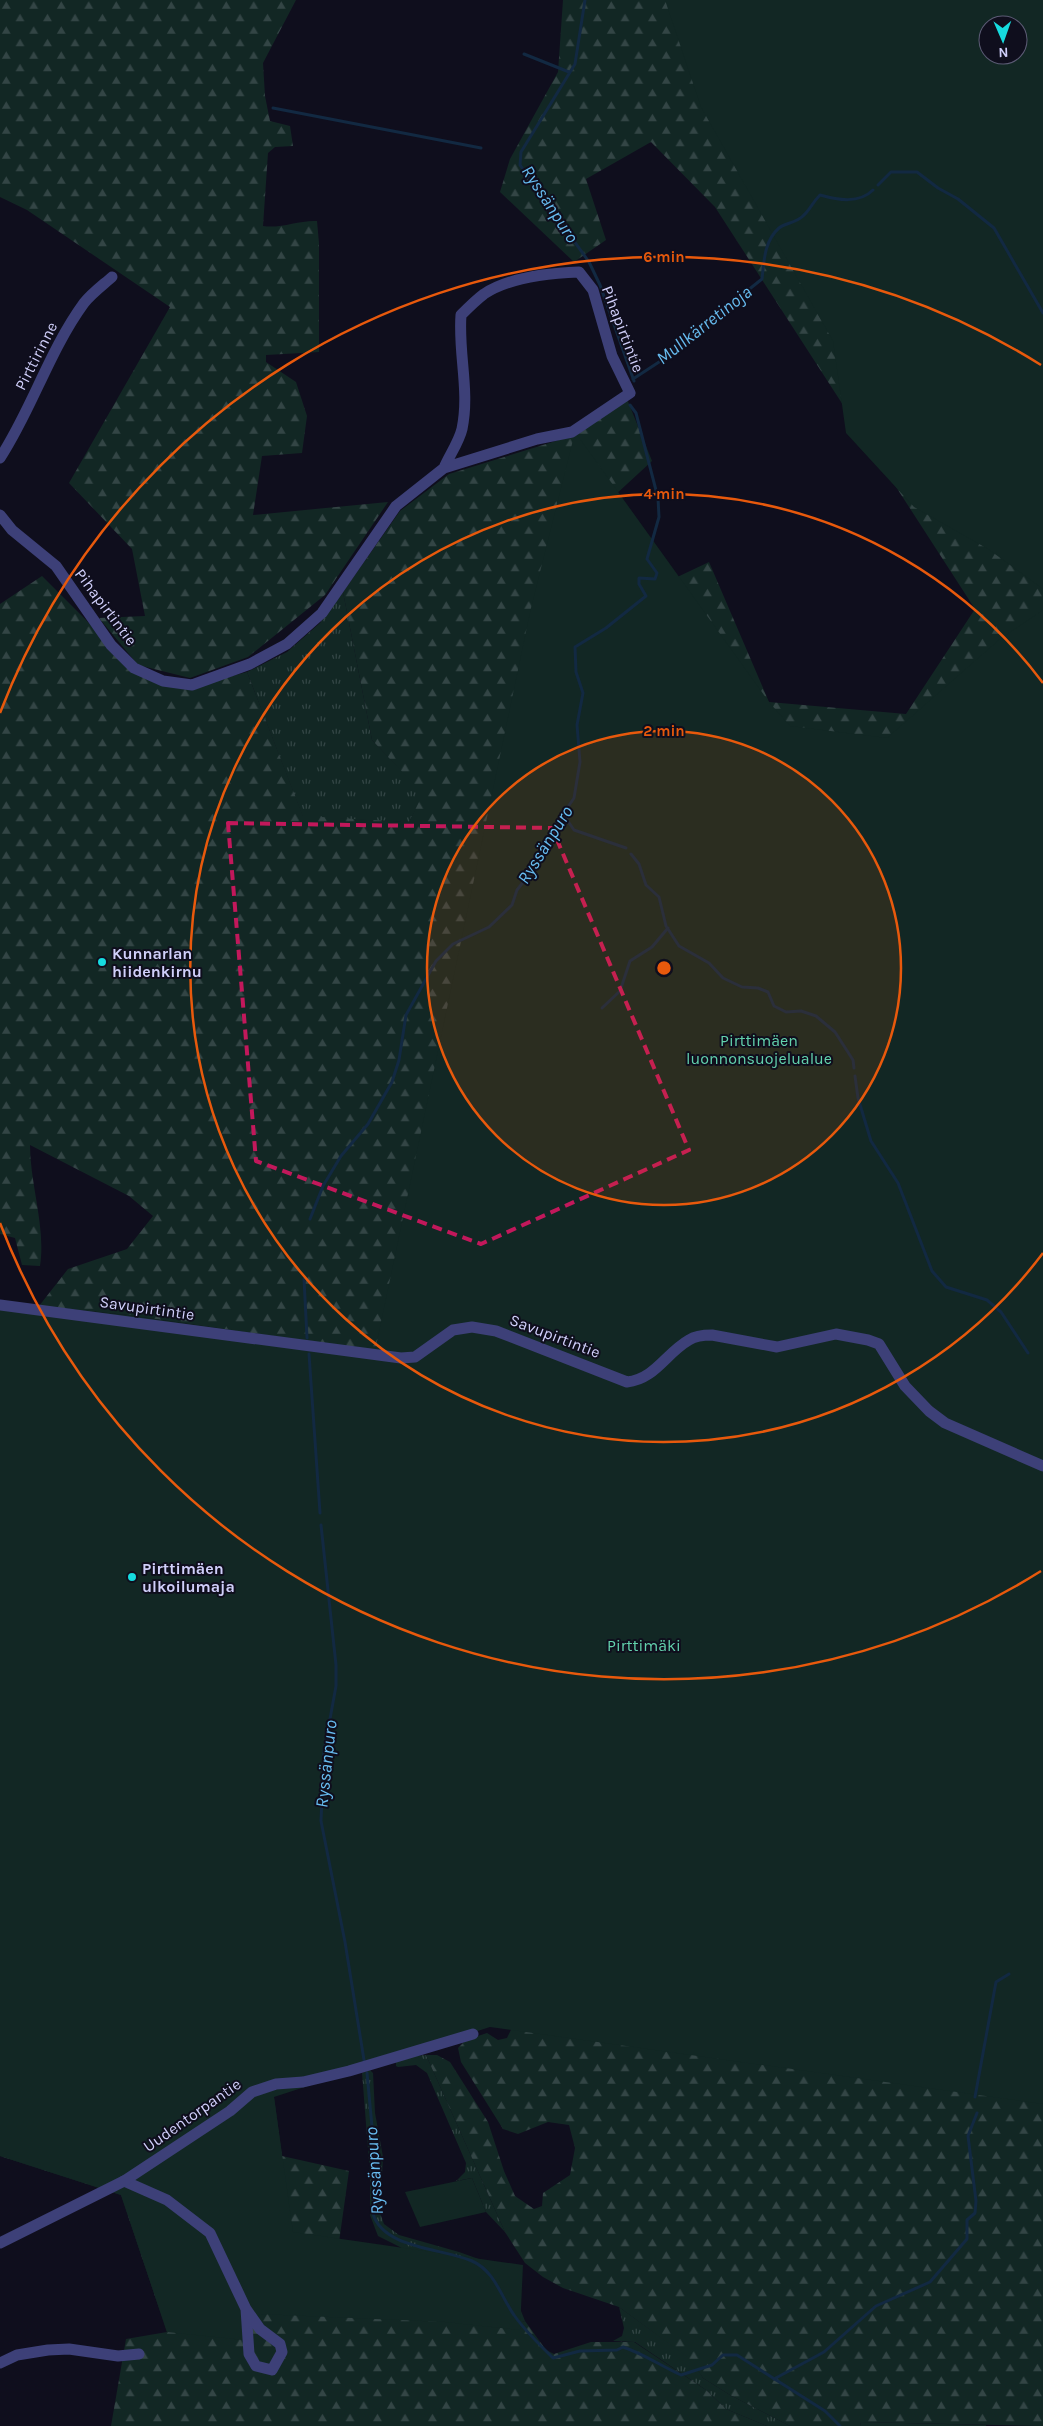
<svg xmlns="http://www.w3.org/2000/svg" width="1043" height="2426" viewBox="0 0 1043 2426" font-family="Karla,sans-serif">
<style>
.grass{fill:url(#grass-tufts)}
.forest{fill:url(#forest-firs);fill-rule:evenodd}
.park{fill:#122724;fill-rule:evenodd}
.lines{fill:none;stroke-linecap:round;stroke-linejoin:round}
.stream{stroke:#122942;stroke-width:3}
.minor{stroke:#3d4078;stroke-width:11}
.marked{fill:none;stroke:#c2185b;stroke-width:4;stroke-dasharray:10 6;stroke-linejoin:round}
.ring{fill:none;stroke:#e8590c;stroke-width:2.5}
.poi-dot{fill:#16dbdf;stroke:#0f0e1d;stroke-width:2}
.labels{text-anchor:middle;dominant-baseline:central;stroke-width:4;stroke-linejoin:round;paint-order:stroke}
.street-label{font-size:16px;fill:#d0cffa;stroke:#0f0e1d}
.poi-label{font-size:16px;font-weight:bold;fill:#d0cffa;stroke:#0f0e1d;text-anchor:start}
.park-label{font-size:16px;fill:#63d2ad;stroke:#0f0e1d}
.water-label{font-size:18px;font-style:italic;fill:#67bcf0;stroke:#0f0e1d}
.centre{fill:#e8590c;stroke:#0f0e1d;stroke-width:2.5}
.ring-label{font-size:15px;text-anchor:middle;font-weight:bold;fill:#e8590c;stroke:#0f0e1d;stroke-width:4;stroke-linejoin:round;paint-order:stroke}
</style>
<defs>
<pattern id="grass-tufts" width="24" height="20" patternUnits="userSpaceOnUse" patternTransform="scale(1.25)"><rect width="24" height="20" fill="#122724"/><path d="M3 7l-1-3M5 7V3M7 7l1-3M15 17l-1-3M17 17v-4M19 17l1-3" fill="none" stroke="#334545"/></pattern>
<pattern id="forest-firs" width="22" height="20" patternUnits="userSpaceOnUse" patternTransform="scale(1.25)"><rect width="22" height="20" fill="#122724"/><path d="M5 1l3.5 6h-7zM16 11l3.5 6h-7z" fill="#334545"/></pattern>
</defs>
<rect width="100%" height="100%" fill="#0f0e1d"/>
<g class="grass">
<polygon points="343,592 372,740 424,794 409,822 303,817 247,672 287,652 320,623"/>
<polygon points="426,2055 505,2232 486,2212 472,2178 456,2181 465,2172 466,2163 427,2073 416,2065 398,2067 396,2066 396,2062 413,2056"/>
<polygon points="370,2070 373,2073 375,2113 383,2157 380,2213 384,2224 399,2235 459,2252 487,2262 515,2296 525,2321 505,2328 400,2247 378,2236 370,2215 370,2174 362,2073"/>
<polygon points="619,2307 692,2360 703,2378 730,2395 790,2426 767,2426 726,2409 706,2390 635,2342 613,2341 622,2336 624,2328"/>
<polygon points="860,2422 986,2425 986,2426 861,2426"/>
</g>
<g class="forest">
<path d="M0 0H296L263 63 265 96 270 121 290 126 293 146 275 147 268 153 263 226C280 229 299 220 317 221L319 243V352L266 355V362L296 382 307 416 302 453 262 456 253 515 388 502 325 595 248 657 190 678 138 665 99 618 145 616 132 549 69 483 170 307 27 210 0 197Z"/>
<path d="M563 0H1043V1455L375 1351 128 1315 39 1306 68 1269 127 1249 153 1216 129 1196 30 1145C30 1185 46 1227 40 1266L22 1265 15 1238 0 1234V604L42 576 86 620 130 670 188 688 247 672 303 816 409 822 423 794 372 740 343 592 400 511 449 474 572 436 627 399 652 461 614 496 671 580 709 562 769 702 906 714 975 609 715 207 651 142 586 179 606 240 574 262 500 192 510 159 558 72ZM988 25H1018V55H988Z"/>
<polygon points="1043,1471 1043,2426 860,2422 861,2426 790,2426 730,2395 703,2378 691,2360 619,2307 563,2288 543,2277 525,2263 505,2232 426,2055 437,2055 450,2062 488,2122 504,2171 515,2196 534,2209 542,2206 543,2193 570,2175 575,2148 569,2125 548,2122 518,2134 503,2129 461,2062 458,2048 466,2040 487,2033 498,2040 507,2038 523,2005"/>
<polygon points="0,1578 274,2097 282,2156 349,2171 331,2299 505,2328 525,2321 546,2350 554,2354 591,2342 634,2342 706,2390 726,2409 767,2426 111,2426 126,2339 167,2332 121,2195 0,2156"/>
</g>
<g class="park">
<path d="M665 0H1043V589L988 549 914 507 846 433 833 341 701 107ZM988 25H1018V55H988Z"/>
<polygon points="575,432 769,702 790,726 887,738 1000,639 1043,610 1043,2104 490,2027 274,2097 293,2232 523,2265 520,2330 445,2322 260,2314 244,2340 167,2332 121,2195 0,2156 0,1302 128,1315 375,1351 531,608"/>
<polygon points="472,2178 486,2212 420,2227 405,2192"/>
</g>
<g class="lines">
<g class="stream">
<polyline points="585,0 575,64 521,152 520,165 589,262 600,285 634,381"/>
<polyline points="524,54 569,72"/>
<polyline points="273,108 481,148"/>
<polyline points="878,185 891,172 917,172 938,188 958,199 994,228 1043,313"/>
<path d="M633 379 682 347 688 338 762 279C764 262 764 241 779 228 785 223 796 223 803 216 810 210 812 203 820 195 838 200 859 204 873 190"/>
<polyline points="563,814 574,830 626,848"/>
<polyline points="631,854 639,864 646,885 659,897 666,926 679,946 709,963 723,978 742,987 758,988 768,992 774,1006 786,1012 801,1011 816,1016 835,1032 853,1060 854,1068"/>
<polyline points="602,1008 620,991 630,961 652,947 668,928"/>
<polyline points="855,1076 858,1098 871,1141 898,1183 932,1271 946,1287 987,1300 1001,1312 1028,1353"/>
<polyline points="310,1219 323,1186 341,1156 368,1124 392,1082 399,1060 406,1015 436,961 453,944 489,927 512,905 517,890 536,866 541,851 553,837 555,826 574,798 580,762 577,725 583,693 576,672 575,647 606,628 646,596 639,584 639,578 655,579 657,573 647,559 659,517 658,498 636,413 630,405"/>
<polyline points="304,1279 307,1338"/>
<polyline points="309,1354 320,1513"/>
<polyline points="321,1525 336,1665 336,1686 324,1752 321,1821 345,1942 364,2060"/>
<path d="M367 2073 375 2159 373 2214C384 2249 442 2248 472 2261 495 2271 501 2297 514 2315 525 2331 539 2344 553 2358L580 2351 617 2350 623 2347C644 2354 661 2366 681 2375L712 2365 723 2355H737L825 2411 840 2426"/>
<polyline points="975,2097 996,1982 1009,1974"/>
<polyline points="774,2379 824,2352 876,2306 930,2282 967,2239 967,2220 975,2213 976,2201 968,2136 977,2113"/>
</g>
<g class="minor">
<path d="M0 458C32 409 49 351 84 303 92 293 103 285 112 277"/>
<path d="M0 515 12 530 56 566 111 645 134 668 163 681 192 685 250 664 287 644 322 613 396 506 444 468 537 439 572 432 630 393 612 356 593 290 579 272C549 273 510 277 484 294 476 300 468 308 461 315 458 353 470 391 462 429 459 442 449 456 444 468"/>
<path d="M0 1305 401 1358 415 1357 453 1330 472 1327 496 1331 627 1382C655 1379 666 1353 689 1340 695 1336 705 1335 712 1335L777 1347 836 1334 868 1340 879 1344 905 1386 929 1411 945 1423 1043 1466"/>
<polyline points="124,2181 167,2200 210,2233 246,2309 249,2354 256,2366 272,2370 282,2352 280,2344 260,2329 246,2309"/>
<polyline points="0,2243 124,2181 230,2111 252,2092 276,2084 303,2082 349,2071 473,2034"/>
<polyline points="0,2363 17,2355 48,2350 69,2349 118,2356 139,2354"/>
</g>
</g>
<path class="marked" d="M228 823 552 828 689 1150 481 1244 256 1161Z"/>
<circle cx="664" cy="968" r="237" fill="#e8590c" fill-opacity=".12"/>
<g class="ring">
<circle cx="664" cy="968" r="237"/>
<path d="M1043 1253A474 474 0 1 1 1043 683"/>
<path d="M1041 1571A711 711 0 0 1 0 1223M0 713A711 711 0 0 1 1041 365"/>
</g>
<g class="poi-dot">
<circle cx="102" cy="962" r="5"/>
<circle cx="132" cy="1577" r="5"/>
</g>
<g class="labels">
<g class="street-label">
<text transform="translate(623 329) rotate(69)">Pihapirtintie</text>
<text transform="translate(36 356) rotate(-63)">Pirttirinne</text>
<text transform="translate(106 607) rotate(53)">Pihapirtintie</text>
<text transform="translate(147 1308) rotate(8)">Savupirtintie</text>
<text transform="translate(555 1336) rotate(21)">Savupirtintie</text>
<text transform="translate(192 2115) rotate(-35)">Uudentorpantie</text>
</g>
<g class="poi-label">
<text x="112" y="953">Kunnarlan<tspan x="112" dy="18">hiidenkirnu</tspan></text>
<text x="142" y="1568">Pirttimäen<tspan x="142" dy="18">ulkoilumaja</tspan></text>
</g>
<g class="park-label">
<text x="759" y="1040">Pirttimäen<tspan x="759" dy="18">luonnonsuojelualue</tspan></text>
<text x="644" y="1645">Pirttimäki</text>
</g>
<g class="water-label">
<text transform="translate(550 204) rotate(57)">Ryssänpuro</text>
<text transform="translate(704 325) rotate(-38)">Mullkärretinoja</text>
<text transform="translate(545 845) rotate(-58)">Ryssänpuro</text>
<text transform="translate(326 1764) rotate(-84)">Ryssänpuro</text>
<text transform="translate(374 2171) rotate(-94)">Ryssänpuro</text>
</g>
</g>
<circle cx="664" cy="968" r="8" class="centre"/>
<g class="ring-label">
<text x="664" y="262">6 min</text>
<text x="664" y="499">4 min</text>
<text x="664" y="736">2 min</text>
</g>
<g transform="translate(1003 40) rotate(178)"><circle r="24" fill="#0f0e1d" stroke="#5c5b75"/>
<path d="M0-4L9 19L0 12L-9 19Z" fill="#16dbdf"/>
<text y="-8" font-size="14" font-weight="bold" text-anchor="middle" fill="#d0cffa">N</text>
</g>
</svg>
